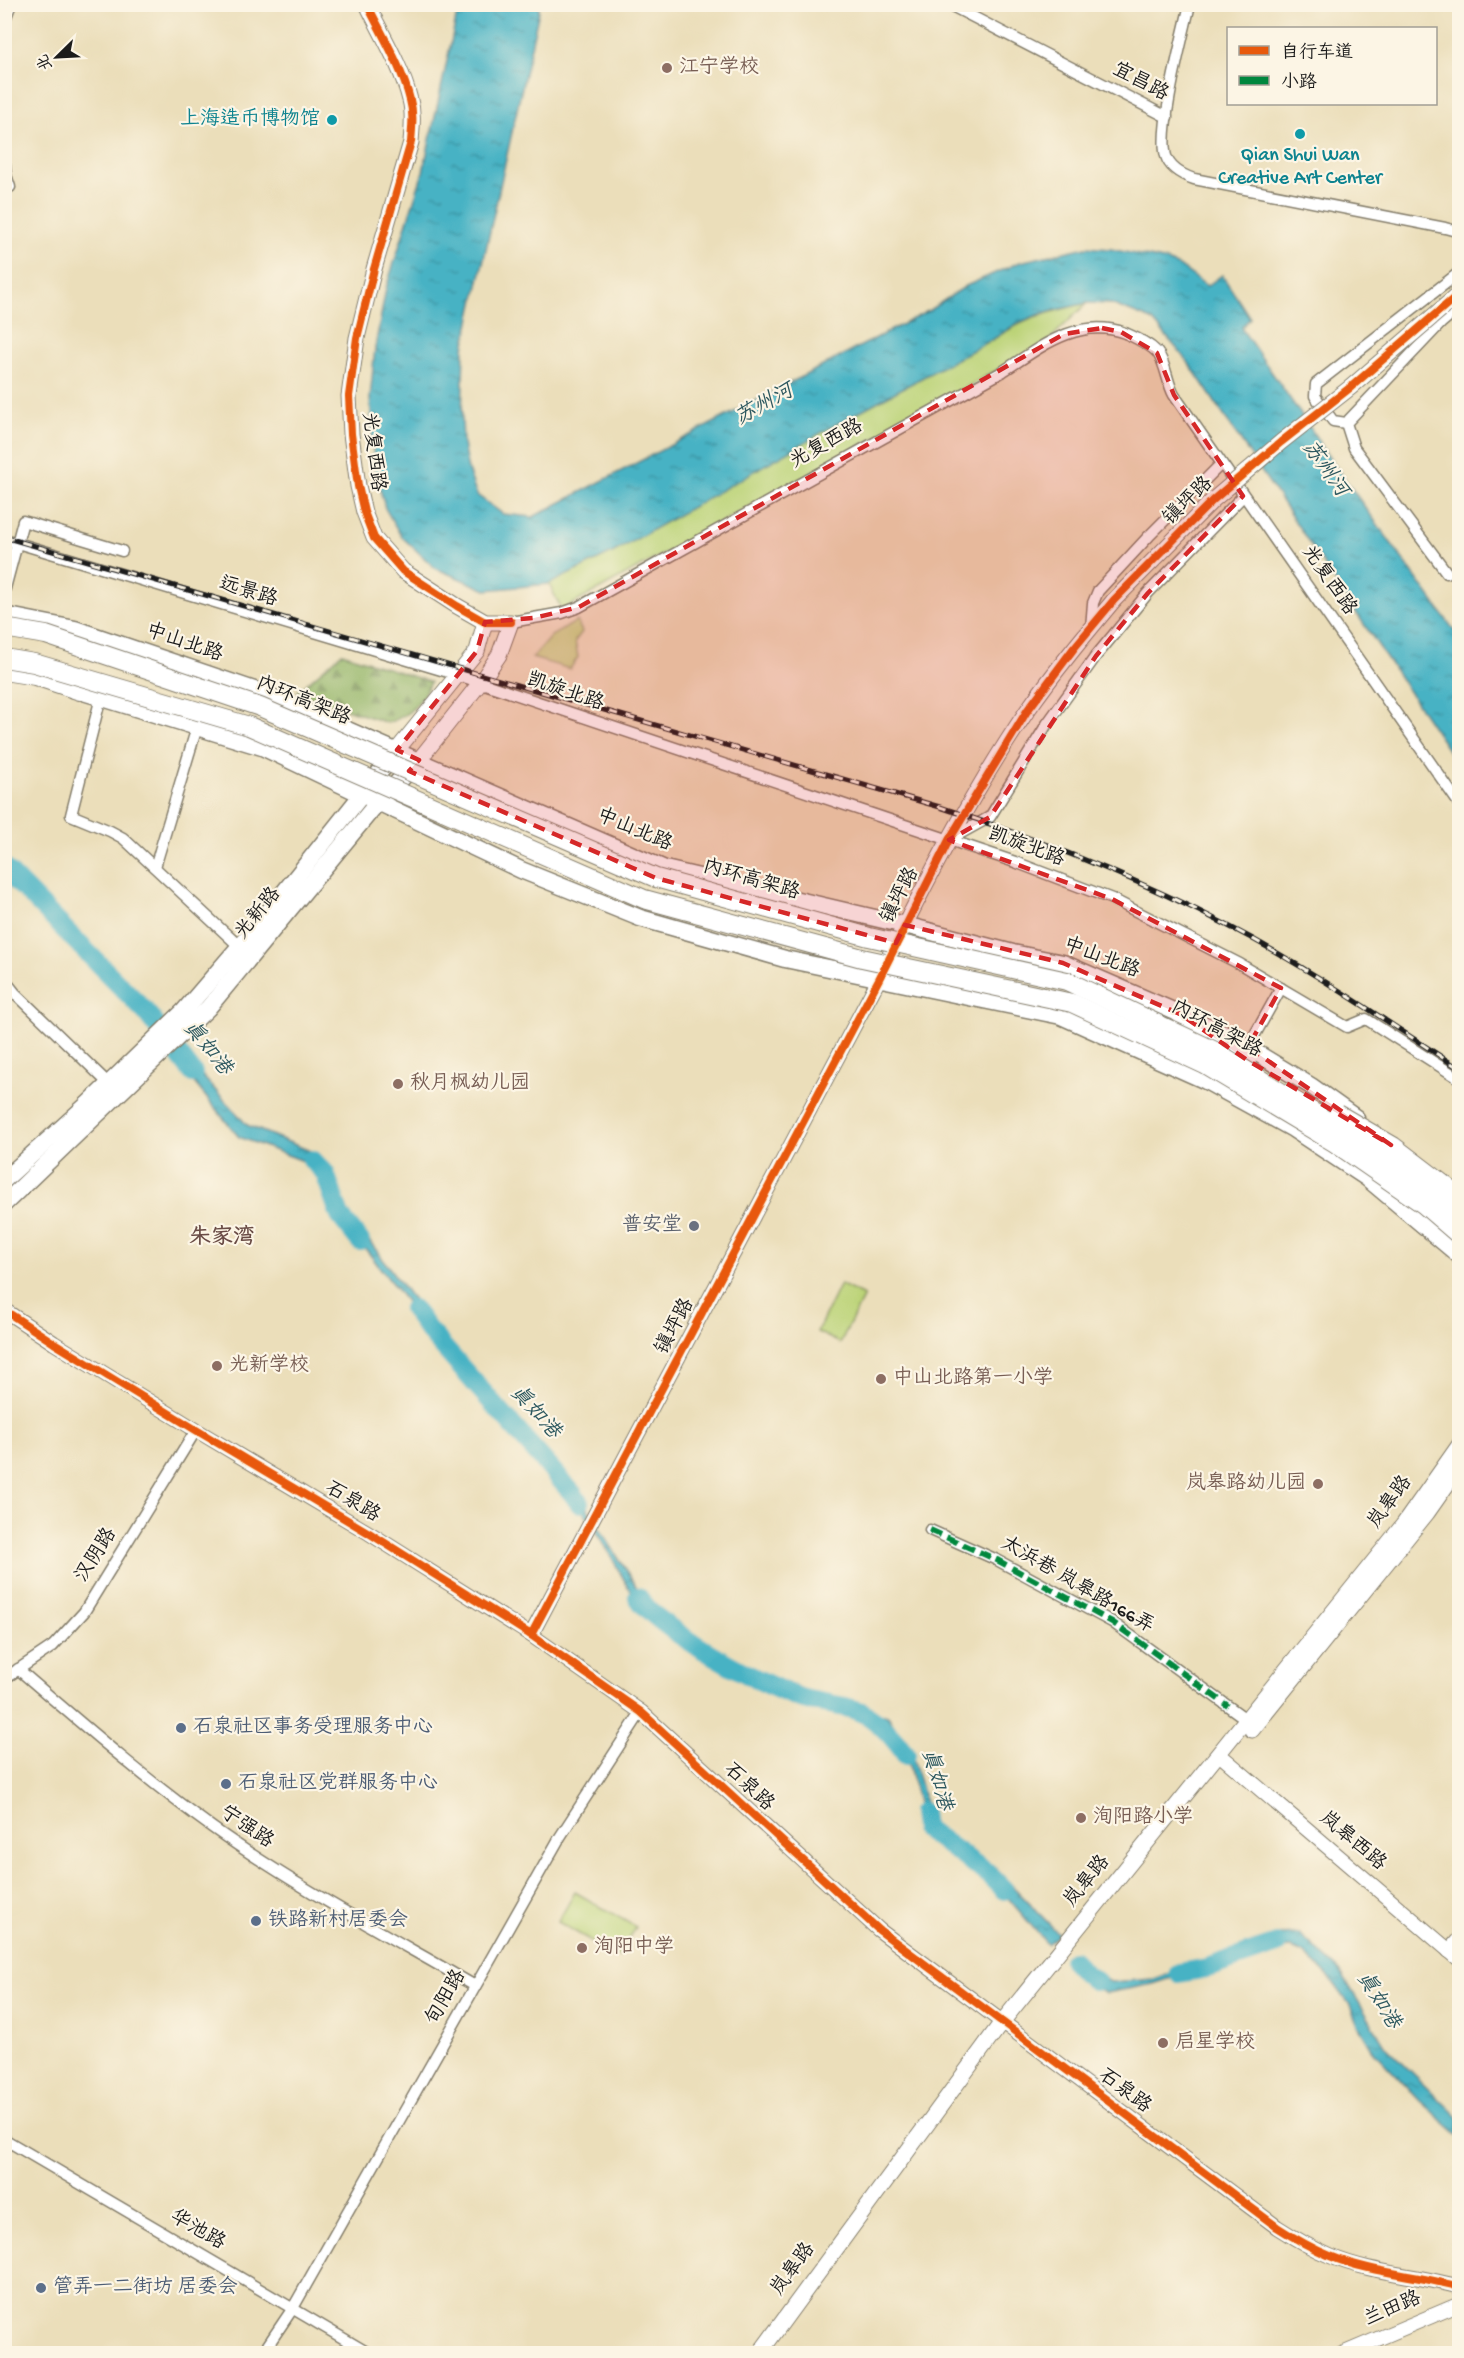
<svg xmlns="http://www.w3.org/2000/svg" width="1464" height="2358" viewBox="0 0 1464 2358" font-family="'Gochi Hand','LXGW WenKai TC',sans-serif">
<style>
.forest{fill:url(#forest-firs);stroke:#586842;stroke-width:1.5}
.green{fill:#bbd377;stroke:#6c784a;stroke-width:1.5}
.water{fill:url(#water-ripples);stroke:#326770;stroke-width:1.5}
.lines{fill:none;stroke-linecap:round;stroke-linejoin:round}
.river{stroke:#47b2c4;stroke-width:20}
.minor-casing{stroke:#847d6b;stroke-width:13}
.tertiary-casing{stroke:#847d6b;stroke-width:16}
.secondary-casing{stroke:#847d6b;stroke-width:17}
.primary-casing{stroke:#847d6b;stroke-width:19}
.trunk-casing{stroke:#847d6b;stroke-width:20}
.minor{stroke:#fff;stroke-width:10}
.tertiary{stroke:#fff;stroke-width:14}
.secondary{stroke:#fff;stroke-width:15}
.primary{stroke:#fff;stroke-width:16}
.trunk{stroke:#fff;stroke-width:18}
.rail-casing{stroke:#1c1c1c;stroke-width:5}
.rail{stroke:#fcf5e5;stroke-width:3;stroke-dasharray:9;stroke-linecap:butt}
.secondary-bridge-casing{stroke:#847d6b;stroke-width:17;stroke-linecap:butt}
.trunk-bridge-casing{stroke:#847d6b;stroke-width:20;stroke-linecap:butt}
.secondary-bridge{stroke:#fff;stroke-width:15}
.trunk-bridge{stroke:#fff;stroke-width:18}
.quiet{stroke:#00873e;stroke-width:6;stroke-dasharray:12 6;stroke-linecap:butt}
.cycleway-casing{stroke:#fcf5e5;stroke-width:11}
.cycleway{stroke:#e8590c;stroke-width:8}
.marked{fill:#d62828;fill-opacity:0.2;stroke:#d62828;stroke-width:4.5;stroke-dasharray:12 8;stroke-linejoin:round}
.education-dot{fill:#8d6e63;stroke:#fcf5e5;stroke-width:2}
.culture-dot{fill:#0f9aa8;stroke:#fcf5e5;stroke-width:2}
.worship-dot{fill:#6b7280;stroke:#fcf5e5;stroke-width:2}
.service-dot{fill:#5c6f8a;stroke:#fcf5e5;stroke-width:2}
.labels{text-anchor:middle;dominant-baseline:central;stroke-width:4.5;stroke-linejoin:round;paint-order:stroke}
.education-label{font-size:20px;fill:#785e54;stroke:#fcf5e5;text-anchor:start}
.street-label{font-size:20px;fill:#1c1c1c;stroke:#fcf5e5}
.culture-label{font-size:20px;fill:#0d838f;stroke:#fcf5e5;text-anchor:end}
.worship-label{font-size:20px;fill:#5b616d;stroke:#fcf5e5;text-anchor:end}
.service-label{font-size:20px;fill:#4e5e75;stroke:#fcf5e5;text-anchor:start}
.water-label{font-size:21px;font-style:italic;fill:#2d585f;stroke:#fcf5e5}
.quarter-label{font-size:22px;font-weight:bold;fill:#6a4c46;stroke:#fcf5e5}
</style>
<defs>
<pattern id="forest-firs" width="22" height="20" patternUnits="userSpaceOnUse" patternTransform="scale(1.5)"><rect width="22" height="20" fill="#94b568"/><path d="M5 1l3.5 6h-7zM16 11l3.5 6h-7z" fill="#789255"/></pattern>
<pattern id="water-ripples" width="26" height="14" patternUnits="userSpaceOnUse" patternTransform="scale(1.5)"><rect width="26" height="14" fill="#47b2c4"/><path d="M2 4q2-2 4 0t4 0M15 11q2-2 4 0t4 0" fill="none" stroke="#3a909e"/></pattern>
</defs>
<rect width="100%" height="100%" fill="#fcf5e5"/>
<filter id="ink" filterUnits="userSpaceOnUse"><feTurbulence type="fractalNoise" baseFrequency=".0167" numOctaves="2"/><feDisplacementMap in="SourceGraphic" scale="12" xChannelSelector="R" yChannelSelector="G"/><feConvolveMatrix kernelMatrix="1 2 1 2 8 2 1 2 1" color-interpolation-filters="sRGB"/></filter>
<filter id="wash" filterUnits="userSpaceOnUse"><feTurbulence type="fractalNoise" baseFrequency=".008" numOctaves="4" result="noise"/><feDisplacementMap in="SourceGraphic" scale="24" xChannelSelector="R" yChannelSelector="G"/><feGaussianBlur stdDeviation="1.35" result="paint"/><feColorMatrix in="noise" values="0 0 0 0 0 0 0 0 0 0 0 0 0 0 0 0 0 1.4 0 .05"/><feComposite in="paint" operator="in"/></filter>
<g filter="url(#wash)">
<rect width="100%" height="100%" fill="#ebdeba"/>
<path class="forest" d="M342 653 430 682C421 703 410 716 387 723L297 692Z"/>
<g class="green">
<path d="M1087 303 1046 343 562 610 549 584 612 553 838 423 995 338C1026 318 1052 311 1087 303Z"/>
<polygon points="577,621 582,632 575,641 578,657 570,669 532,658 551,636"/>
<polygon points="840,1284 864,1296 840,1343 817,1332"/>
<polygon points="575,1892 636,1927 619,1957 558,1922"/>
</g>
<g class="water">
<polygon points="459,5 539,5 539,11 464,348 462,418 463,444 468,470 477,495 503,514 533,517 928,311 966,286 1020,262 1086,247 1111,249 1163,260 1179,266 1207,286 1222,275 1250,318 1241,328 1311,429 1325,452 1459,637 1459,766 1186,359 1152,320 1111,304 1087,303 1043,313 1018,323 995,338 838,423 612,553 549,584 486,590 435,568 401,536 385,508 374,466 370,398 375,348 386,288 423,172"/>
<polygon points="179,1050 247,1125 315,1153 332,1169 348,1212 433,1327 571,1482 652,1612 677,1633 735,1667 755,1671 812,1693 850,1702 888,1716 913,1757 931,1823 995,1868 1059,1934 1047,1944 987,1873 924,1828 908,1761 883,1722 849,1710 816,1702 733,1671 674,1636 640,1608 600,1537 567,1487 428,1330 344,1221 327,1180 306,1162 239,1137 173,1057"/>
<polygon points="1300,1934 1340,1971 1386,2047 1459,2118 1459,2135 1420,2101 1374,2052 1358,2025 1350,2005 1330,1978 1304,1953 1291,1948 1256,1951 1153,1984 1107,1993 1081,1980 1071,1967 1076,1964 1110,1982 1154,1979 1214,1958 1254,1942 1279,1935"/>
</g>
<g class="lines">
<g class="river">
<polyline points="4,868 145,1011 193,1073"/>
<polyline points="312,1160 325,1173 340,1216 360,1241"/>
<polyline points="413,1309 428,1330 573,1494 579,1503"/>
<path d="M638 1597C658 1630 758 1682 797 1697 817 1704 845 1704 864 1713 881 1723 895 1739 906 1755"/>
<polyline points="922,1812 924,1828 987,1873 1004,1890"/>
<polyline points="1073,1961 1086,1975 1096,1981"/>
<polyline points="1179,1973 1207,1968 1277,1944"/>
</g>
</g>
</g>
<g filter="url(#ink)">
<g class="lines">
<g class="minor-casing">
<g id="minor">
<polyline points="948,4 1167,117"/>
<path d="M1190 4C1183 36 1158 129 1166 156 1170 169 1182 175 1194 179L1445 228 1460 232"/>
<polyline points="4,22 11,4"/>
<polyline points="4,159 6,175 10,187"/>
<polyline points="1346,423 1333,421 1315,396 1316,384 1460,272"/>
<polyline points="4,539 458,675 1015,862 1112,899 1240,964 1347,1027 1366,1019 1460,1079"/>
<polyline points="1447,573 1354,448 1346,423 1441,323 1460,307"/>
<polyline points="4,592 23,521 122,551"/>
<path d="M511 622 562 613 579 607 1002 372C1039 348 1078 316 1125 333 1136 338 1148 343 1157 352 1166 363 1167 383 1174 395L1460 805"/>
<polyline points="1091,628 1093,603 1098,591 1149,536 1221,464"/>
<polyline points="101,697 71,815 110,831 123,838 240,947"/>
<polyline points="952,838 990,817 1047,724 1096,656 1148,593 1243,496"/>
<polyline points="155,867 197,727"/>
<polyline points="4,979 15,993 109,1084"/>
<polyline points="1248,1047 1281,988"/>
<polyline points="930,1530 997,1560 1112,1622 1250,1722"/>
<path d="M18 1669C82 1724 145 1779 213 1828 296 1887 387 1935 475 1986"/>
<polyline points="4,1679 53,1646 84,1612 196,1430"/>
<polyline points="4,2139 370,2354"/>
<polyline points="262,2354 293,2308 560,1837 641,1712"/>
</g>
</g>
<g class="tertiary-casing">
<g id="tertiary">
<path d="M4 1310 54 1343 196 1430 369 1533 531 1635 641 1712 879 1930 1277 2227C1294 2238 1311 2248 1330 2256 1370 2273 1417 2275 1460 2287"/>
<polyline points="531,1635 879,979"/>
<polyline points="1219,1754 1460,1960"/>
<polyline points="1449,1951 1460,1938"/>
<polyline points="1342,2354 1460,2304"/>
</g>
</g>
<g class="secondary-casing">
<g id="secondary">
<path d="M367 4C382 35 402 67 410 100 414 114 412 128 411 142L374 269 357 338 349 396 351 434 358 486 364 512 374 538 403 571 457 606 485 622H511L499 655 480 683 419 760"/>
<polyline points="397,750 477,651 485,622"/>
<path d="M881 973C925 883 971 794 1027 711 1054 672 1084 636 1114 600"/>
<polyline points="1252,1730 1427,1513 1460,1466"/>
<polyline points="759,2354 1002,2022 1403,1525 1460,1444"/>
</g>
</g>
<g class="primary-casing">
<g id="primary">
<polyline points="4,615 75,629 263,693 665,869 905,925 1013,953 1063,963 1224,1033 1311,1086 1356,1118"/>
<polyline points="67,687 262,747 521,870 640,918 785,959 1061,1016 1204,1080 1293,1129 1367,1178 1460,1256"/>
<polyline points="4,1180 88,1104 184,1011 258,925 395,753"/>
<polyline points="4,1204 208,1008 378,802 417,763"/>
</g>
</g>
<g class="trunk-casing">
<g id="trunk">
<polyline points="4,671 35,676 80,691"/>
<polyline points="1180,1014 1247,1060"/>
</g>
</g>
<use href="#minor" class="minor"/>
<use href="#tertiary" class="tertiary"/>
<use href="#secondary" class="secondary"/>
<use href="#primary" class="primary"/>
<use href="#trunk" class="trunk"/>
<g class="rail-casing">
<path id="rail" d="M4 537 940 807C1047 842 1152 884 1251 938 1323 978 1391 1024 1460 1069"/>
</g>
<use href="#rail" class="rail"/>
<g class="secondary-bridge-casing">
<polyline id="secondary-bridge" points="1114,600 1213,500 1281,442 1351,387 1460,293"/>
</g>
<g class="trunk-bridge-casing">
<g id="trunk-bridge">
<polyline points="4,628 46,635 260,707 656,878 869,937 1067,981 1215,1051 1345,1132 1428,1190 1460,1217"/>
<polyline points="4,658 34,663 249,726 644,899 862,958 1072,1003 1205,1065 1335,1143 1423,1204 1460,1236"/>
<polyline points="1338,1114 1393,1146 1460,1197"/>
</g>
</g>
<use href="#secondary-bridge" class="secondary-bridge"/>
<use href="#trunk-bridge" class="trunk-bridge"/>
<polyline class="quiet" points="930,1530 997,1560 1112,1622 1228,1706"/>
<g class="cycleway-casing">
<g id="cycleway">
<path d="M367 4C382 35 402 67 410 100 414 114 412 128 411 142L374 269 357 338 349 396 351 434 358 486 364 512 374 538 403 571 457 606 485 622H511"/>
<path d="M4 1310 54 1343 196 1430 369 1533 531 1635 641 1712 879 1930 1277 2227C1294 2238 1311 2248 1330 2256 1370 2273 1417 2275 1460 2287"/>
<polyline points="531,1635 879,979 949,840 1027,711 1074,648 1114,600 1213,500 1281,442 1351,387 1460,293"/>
</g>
</g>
<use href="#cycleway" class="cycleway"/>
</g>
</g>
<path class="marked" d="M1102 328 1121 332 1157 353 1174 395 1243 496 1148 593 1096 656 990 817 949 840 1112 899 1281 988 1248 1047 1391 1145 1247 1060 1180 1014 1063 963 905 925 896 943 656 878 409 771 419 760 397 750 477 651 485 622 534 618 579 607 1064 334Z"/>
<g class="education-dot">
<circle cx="667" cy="68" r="6"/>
<circle cx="398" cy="1084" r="6"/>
<circle cx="217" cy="1366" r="6"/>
<circle cx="881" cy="1379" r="6"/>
<circle cx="1318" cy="1484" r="6"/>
<circle cx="1081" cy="1818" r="6"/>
<circle cx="582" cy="1948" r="6"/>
<circle cx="1163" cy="2043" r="6"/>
</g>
<g class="culture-dot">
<circle cx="332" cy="120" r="6"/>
<circle cx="1300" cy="134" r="6"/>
</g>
<circle class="worship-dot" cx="694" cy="1226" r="6"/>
<g class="service-dot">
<circle cx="181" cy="1728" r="6"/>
<circle cx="226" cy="1784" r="6"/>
<circle cx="256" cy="1921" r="6"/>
<circle cx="41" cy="2288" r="6"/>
</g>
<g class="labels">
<g class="education-label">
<text x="679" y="68">江宁学校</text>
<text x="410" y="1084">秋月枫幼儿园</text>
<text x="229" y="1366">光新学校</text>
<text x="893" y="1379">中山北路第一小学</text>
<text x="1306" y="1484" text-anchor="end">岚皋路幼儿园</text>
<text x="1093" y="1818">洵阳路小学</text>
<text x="594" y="1948">洵阳中学</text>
<text x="1175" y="2043">启星学校</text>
</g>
<g class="street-label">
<text transform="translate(1140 83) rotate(28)">宜昌路</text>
<text transform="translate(827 445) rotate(-29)">光复西路</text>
<text transform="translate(372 452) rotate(83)">光复西路</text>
<text transform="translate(1189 502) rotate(-44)">镇坪路</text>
<text transform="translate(1328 581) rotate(55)">光复西路</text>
<text transform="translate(248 593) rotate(17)">远景路</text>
<text transform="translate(184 644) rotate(19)">中山北路</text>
<text transform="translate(565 693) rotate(19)">凯旋北路</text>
<text transform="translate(303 702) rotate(22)">内环高架路</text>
<text transform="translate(634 831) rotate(23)">中山北路</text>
<text transform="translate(1026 848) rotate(20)">凯旋北路</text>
<text transform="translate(751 881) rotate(16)">内环高架路</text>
<text transform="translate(901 896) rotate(-63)">镇坪路</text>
<text transform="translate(259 914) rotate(-51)">光新路</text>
<text transform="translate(1101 959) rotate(21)">中山北路</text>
<text transform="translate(1216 1030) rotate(28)">内环高架路</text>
<text transform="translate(676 1327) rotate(-62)">镇坪路</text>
<text transform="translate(352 1503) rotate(31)">石泉路</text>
<text transform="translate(1391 1503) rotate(-54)">岚皋路</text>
<text transform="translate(97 1556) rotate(-58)">汉阴路</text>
<text transform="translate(1077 1586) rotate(30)">太浜巷 岚皋路166弄</text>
<text transform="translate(748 1788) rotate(43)">石泉路</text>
<text transform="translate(246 1828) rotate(34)">宁强路</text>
<text transform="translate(1352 1842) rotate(40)">岚皋西路</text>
<text transform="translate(1088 1882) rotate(-51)">岚皋路</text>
<text transform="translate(447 1998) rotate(-60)">旬阳路</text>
<text transform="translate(1124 2092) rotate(37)">石泉路</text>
<text transform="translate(197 2231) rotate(30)">华池路</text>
<text transform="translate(794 2270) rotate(-54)">岚皋路</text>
<text transform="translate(1393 2310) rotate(-23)">兰田路</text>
</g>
<g class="culture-label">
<text x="320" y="120">上海造币博物馆</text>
<text x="1300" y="156" text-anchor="middle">Qian Shui Wan<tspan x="1300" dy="23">Creative Art Center</tspan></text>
</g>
<g class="worship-label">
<text x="682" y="1226">普安堂</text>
</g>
<g class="service-label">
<text x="193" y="1728">石泉社区事务受理服务中心</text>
<text x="238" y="1784">石泉社区党群服务中心</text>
<text x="268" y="1921">铁路新村居委会</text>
<text x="53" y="2288">管弄一二街坊 居委会</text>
</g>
<g class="water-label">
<text transform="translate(765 406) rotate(-29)">苏州河</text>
<text transform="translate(1324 470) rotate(54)">苏州河</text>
<text transform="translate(206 1049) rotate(51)">真如港</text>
<text transform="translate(534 1413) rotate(48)">真如港</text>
<text transform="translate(935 1780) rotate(74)">真如港</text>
<text transform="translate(1377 2001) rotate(58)">真如港</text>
</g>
<g class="quarter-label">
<text x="222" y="1239">朱家湾</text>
</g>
</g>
<rect width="1464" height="2358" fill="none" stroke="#fcf5e5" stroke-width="24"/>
<rect x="1227" y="27" width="210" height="78" fill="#fcf5e5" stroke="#a29e95" stroke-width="1.5"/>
<rect x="1239" y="46" width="30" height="9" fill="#e8590c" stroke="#a29e95" stroke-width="1.5"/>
<text x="1281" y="57" font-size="18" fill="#1c1c1c">自行车道</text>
<rect x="1239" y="76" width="30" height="9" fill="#00873e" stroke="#a29e95" stroke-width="1.5"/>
<text x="1281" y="87" font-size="18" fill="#1c1c1c">小路</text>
<g transform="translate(57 57) rotate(246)" stroke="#fcf5e5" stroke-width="4.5" paint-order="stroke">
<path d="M0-4.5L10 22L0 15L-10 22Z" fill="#1c1c1c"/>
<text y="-9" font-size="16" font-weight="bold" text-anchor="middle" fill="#1c1c1c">北</text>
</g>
</svg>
